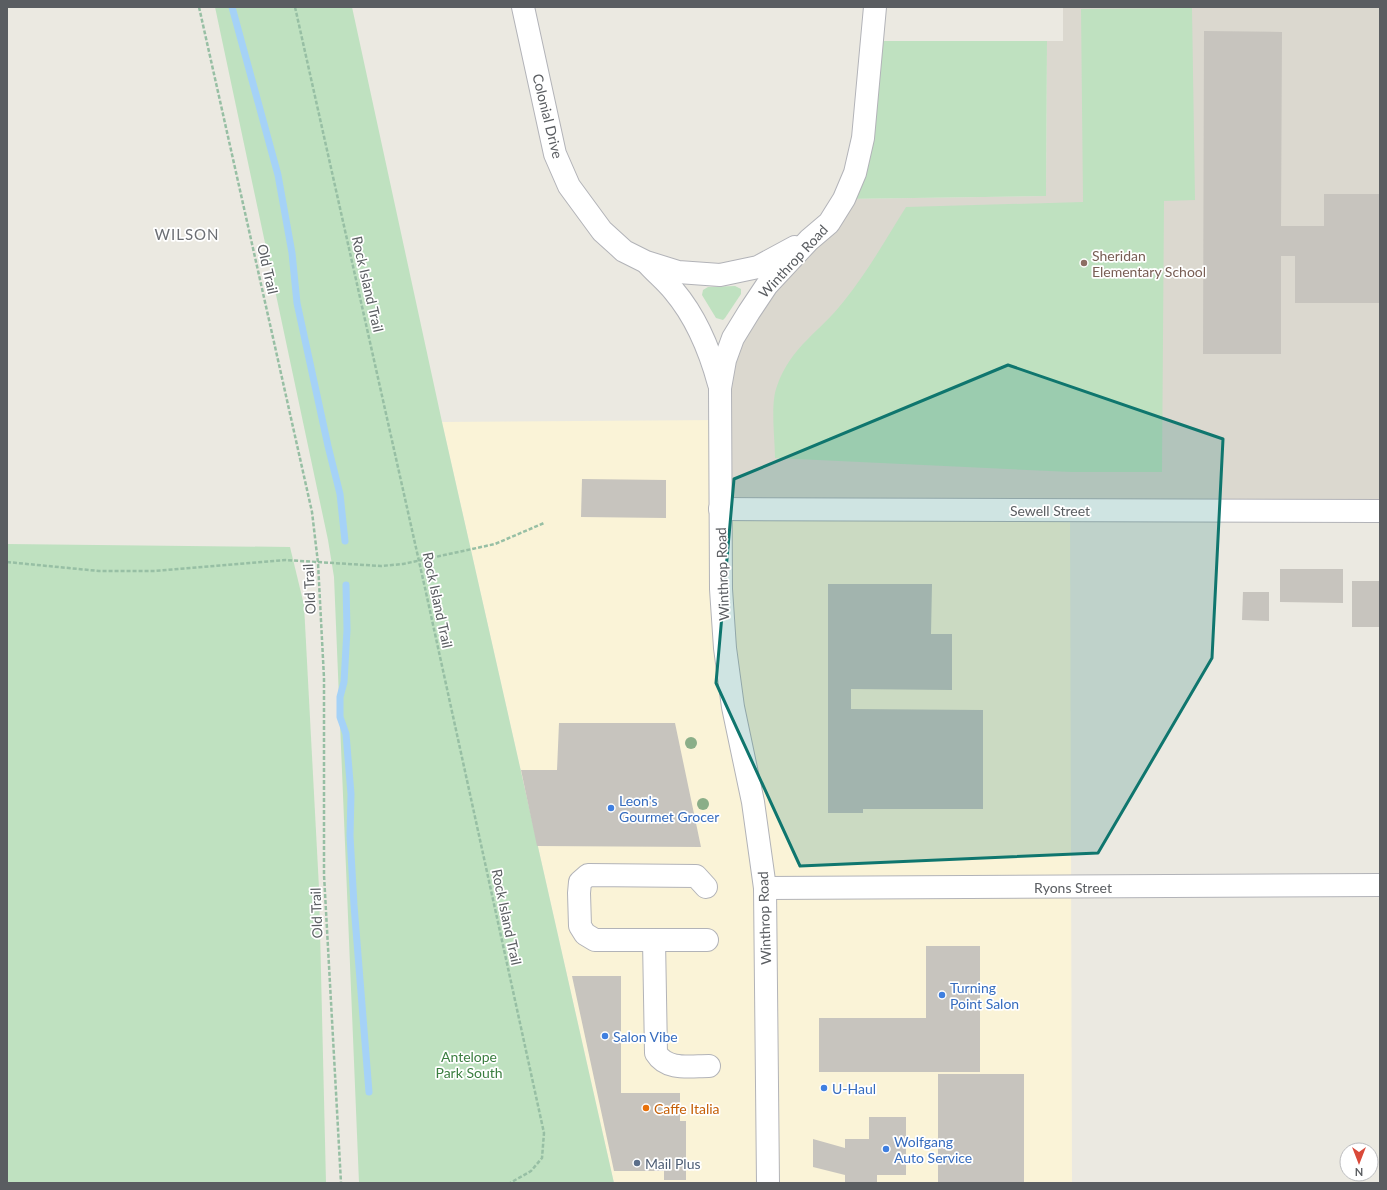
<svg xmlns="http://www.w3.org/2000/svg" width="1387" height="1190" viewBox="0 0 1387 1190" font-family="Lato,sans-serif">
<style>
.commercial{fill:#faf3d7}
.education{fill:#dbd8cf}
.green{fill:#bfe1c0}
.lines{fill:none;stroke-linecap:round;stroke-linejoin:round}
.stream{stroke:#a5d2f7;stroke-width:7}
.building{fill:#c7c4be}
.minor-casing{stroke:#b2b3b8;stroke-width:24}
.path{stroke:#97bfa4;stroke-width:2.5;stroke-dasharray:4 2;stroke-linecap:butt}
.minor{stroke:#fff;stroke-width:22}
.tree{fill:#8aae88}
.marked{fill:#0f766e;fill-opacity:0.2;stroke:#0f766e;stroke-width:3;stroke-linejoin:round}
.education-dot{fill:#8d6e63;stroke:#fff;stroke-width:1.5}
.shop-dot{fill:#3f7fe0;stroke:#fff;stroke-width:1.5}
.food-dot{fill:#e8710a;stroke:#fff;stroke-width:1.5}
.service-dot{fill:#5c6f8a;stroke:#fff;stroke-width:1.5}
.labels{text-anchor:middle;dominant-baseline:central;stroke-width:3.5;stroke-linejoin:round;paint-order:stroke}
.street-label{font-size:14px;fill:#5a5d61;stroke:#fff}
.education-label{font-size:14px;fill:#785e54;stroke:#fff;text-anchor:start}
.shop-label{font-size:14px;fill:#366cbe;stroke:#fff;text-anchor:start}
.park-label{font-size:14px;fill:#3b7e40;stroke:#fff}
.food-label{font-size:14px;fill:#c56008;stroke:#fff;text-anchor:start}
.service-label{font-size:14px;fill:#4e5e75;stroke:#fff;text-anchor:start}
.neighbourhood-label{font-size:15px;letter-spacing:1px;fill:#6b6e73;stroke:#fff}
</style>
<rect width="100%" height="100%" fill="#ebe9e1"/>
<polygon class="commercial" points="719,420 1070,510 1072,1183 614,1183 442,422"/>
<polygon class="education" points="1063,7 1380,7 1380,511 720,509 725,360 844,199 1046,196 1047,41 1063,41"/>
<g class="green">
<polygon points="215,7 352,7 442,422 614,1183 359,1183 334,577 328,540"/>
<path d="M1192 8 1195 200 1164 201 1162 472H1071L775 458C775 438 770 404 777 386 791 346 820 332 844 301 868 271 886 239 906 207L1083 202 1081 9Z"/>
<polygon points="872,41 1047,41 1046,196 844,199"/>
<polygon points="735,286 741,289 741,294 725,318 723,320 716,318 702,295 703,290 708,287"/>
<polygon points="7,544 290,547 304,605 319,888 326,1183 7,1183"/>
</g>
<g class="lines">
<g class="stream">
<polyline points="232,7 278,175 292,253 297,303 328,446 340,494 345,541"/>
<polyline points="346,585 347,630 344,682 340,697 340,717 346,734 351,794 350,836 354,905 369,1092"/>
</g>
</g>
<g class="building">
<polygon points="1204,31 1282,32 1281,226 1324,226 1324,194 1380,194 1380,303 1295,303 1295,256 1281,256 1281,354 1203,354"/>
<polygon points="582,479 666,480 666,518 581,517"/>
<polygon points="1280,569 1343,569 1343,603 1280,602"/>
<rect x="1352" y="581" width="28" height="46"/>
<polygon points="828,584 932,584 931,634 952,634 952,690 851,689 851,709 983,710 983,809 863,809 863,813 828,813"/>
<polygon points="1243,592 1269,592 1269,621 1242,620"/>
<polygon points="559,723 675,723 701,847 537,846 521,770 557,770"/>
<polygon points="926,946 980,946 980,1072 819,1072 819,1018 926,1018"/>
<polygon points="572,976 621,976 621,1093 680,1093 680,1121 686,1121 686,1180 664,1180 664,1171 614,1171"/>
<rect x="938" y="1074" width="86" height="109"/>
<polygon points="869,1117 906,1117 906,1175 877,1175 877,1183 845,1183 845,1175 813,1167 813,1139 845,1148 845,1139 869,1139"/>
</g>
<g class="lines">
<g class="minor-casing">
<g id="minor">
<polyline points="523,7 555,154 569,186 602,231 624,251 646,262 678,272 720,275 758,267 795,247"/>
<path d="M648 264C656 273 666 281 674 291 696 317 710 351 719 384"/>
<polyline points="720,509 1380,511"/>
<polyline points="706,887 696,876 588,875 580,882 579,893 580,926 585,934 595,940 707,940"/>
<polyline points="765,888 1380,885"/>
<path d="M654 940 656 1053C667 1071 690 1066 709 1066"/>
<polyline points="768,1183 765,888 753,802 733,707 725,648 721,589 720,388 725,360 733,338 749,312 767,285 809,240 829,223 844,199 855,173 863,138 875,7"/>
</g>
</g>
<g class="path">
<polyline points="199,7 312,512 318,563 324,678 324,875 341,1183"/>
<polyline points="295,7 425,588 544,1133 542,1158 531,1171 510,1183"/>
<polyline points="7,562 99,571 155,571 286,560 381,566 403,564 495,544 544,523"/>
</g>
<use href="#minor" class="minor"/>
</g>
<g class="tree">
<circle cx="691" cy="743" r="6"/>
<circle cx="703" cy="804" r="6"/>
</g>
<path class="marked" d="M1008 365 1223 439 1212 658 1098 853 800 866 716 683 734 479Z"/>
<circle class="education-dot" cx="1084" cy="263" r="4"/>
<g class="shop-dot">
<circle cx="611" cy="808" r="4"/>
<circle cx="942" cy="995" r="4"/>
<circle cx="605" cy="1036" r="4"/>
<circle cx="824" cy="1088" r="4"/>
<circle cx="886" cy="1149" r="4"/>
</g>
<circle class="food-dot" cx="646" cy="1108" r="4"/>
<circle class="service-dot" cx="637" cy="1163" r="4"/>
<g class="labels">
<g class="street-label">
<text transform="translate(548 116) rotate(76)">Colonial Drive</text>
<text transform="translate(793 261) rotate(-47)">Winthrop Road</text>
<text transform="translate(268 269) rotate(77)">Old Trail</text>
<text transform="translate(368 284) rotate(77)">Rock Island Trail</text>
<text x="1050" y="510">Sewell Street</text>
<text transform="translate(722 574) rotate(-92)">Winthrop Road</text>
<text transform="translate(309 589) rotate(-93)">Old Trail</text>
<text transform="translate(438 600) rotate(78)">Rock Island Trail</text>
<text x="1073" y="887">Ryons Street</text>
<text transform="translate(316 913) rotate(-92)">Old Trail</text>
<text transform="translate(507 917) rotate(78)">Rock Island Trail</text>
<text transform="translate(764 918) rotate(-92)">Winthrop Road</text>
</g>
<g class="education-label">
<text x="1092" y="255">Sheridan<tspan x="1092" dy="16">Elementary School</tspan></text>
</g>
<g class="shop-label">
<text x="619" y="800">Leon's<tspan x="619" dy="16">Gourmet Grocer</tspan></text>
<text x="950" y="987">Turning<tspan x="950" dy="16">Point Salon</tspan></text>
<text x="613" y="1036">Salon Vibe</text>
<text x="832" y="1088">U-Haul</text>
<text x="894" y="1141">Wolfgang<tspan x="894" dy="16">Auto Service</tspan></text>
</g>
<g class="park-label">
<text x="469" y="1056">Antelope<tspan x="469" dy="16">Park South</tspan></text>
</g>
<g class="food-label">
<text x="654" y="1108">Caffe Italia</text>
</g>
<g class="service-label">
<text x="645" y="1163">Mail Plus</text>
</g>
<g class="neighbourhood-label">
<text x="187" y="234">WILSON</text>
</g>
</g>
<rect width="1387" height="1190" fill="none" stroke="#5a5d61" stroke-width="16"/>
<g transform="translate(1359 1162) rotate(180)"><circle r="19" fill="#ffffff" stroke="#bdbec0"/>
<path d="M0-3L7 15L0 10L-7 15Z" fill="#d94939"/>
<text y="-6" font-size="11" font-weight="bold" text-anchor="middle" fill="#5a5d61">N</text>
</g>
</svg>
